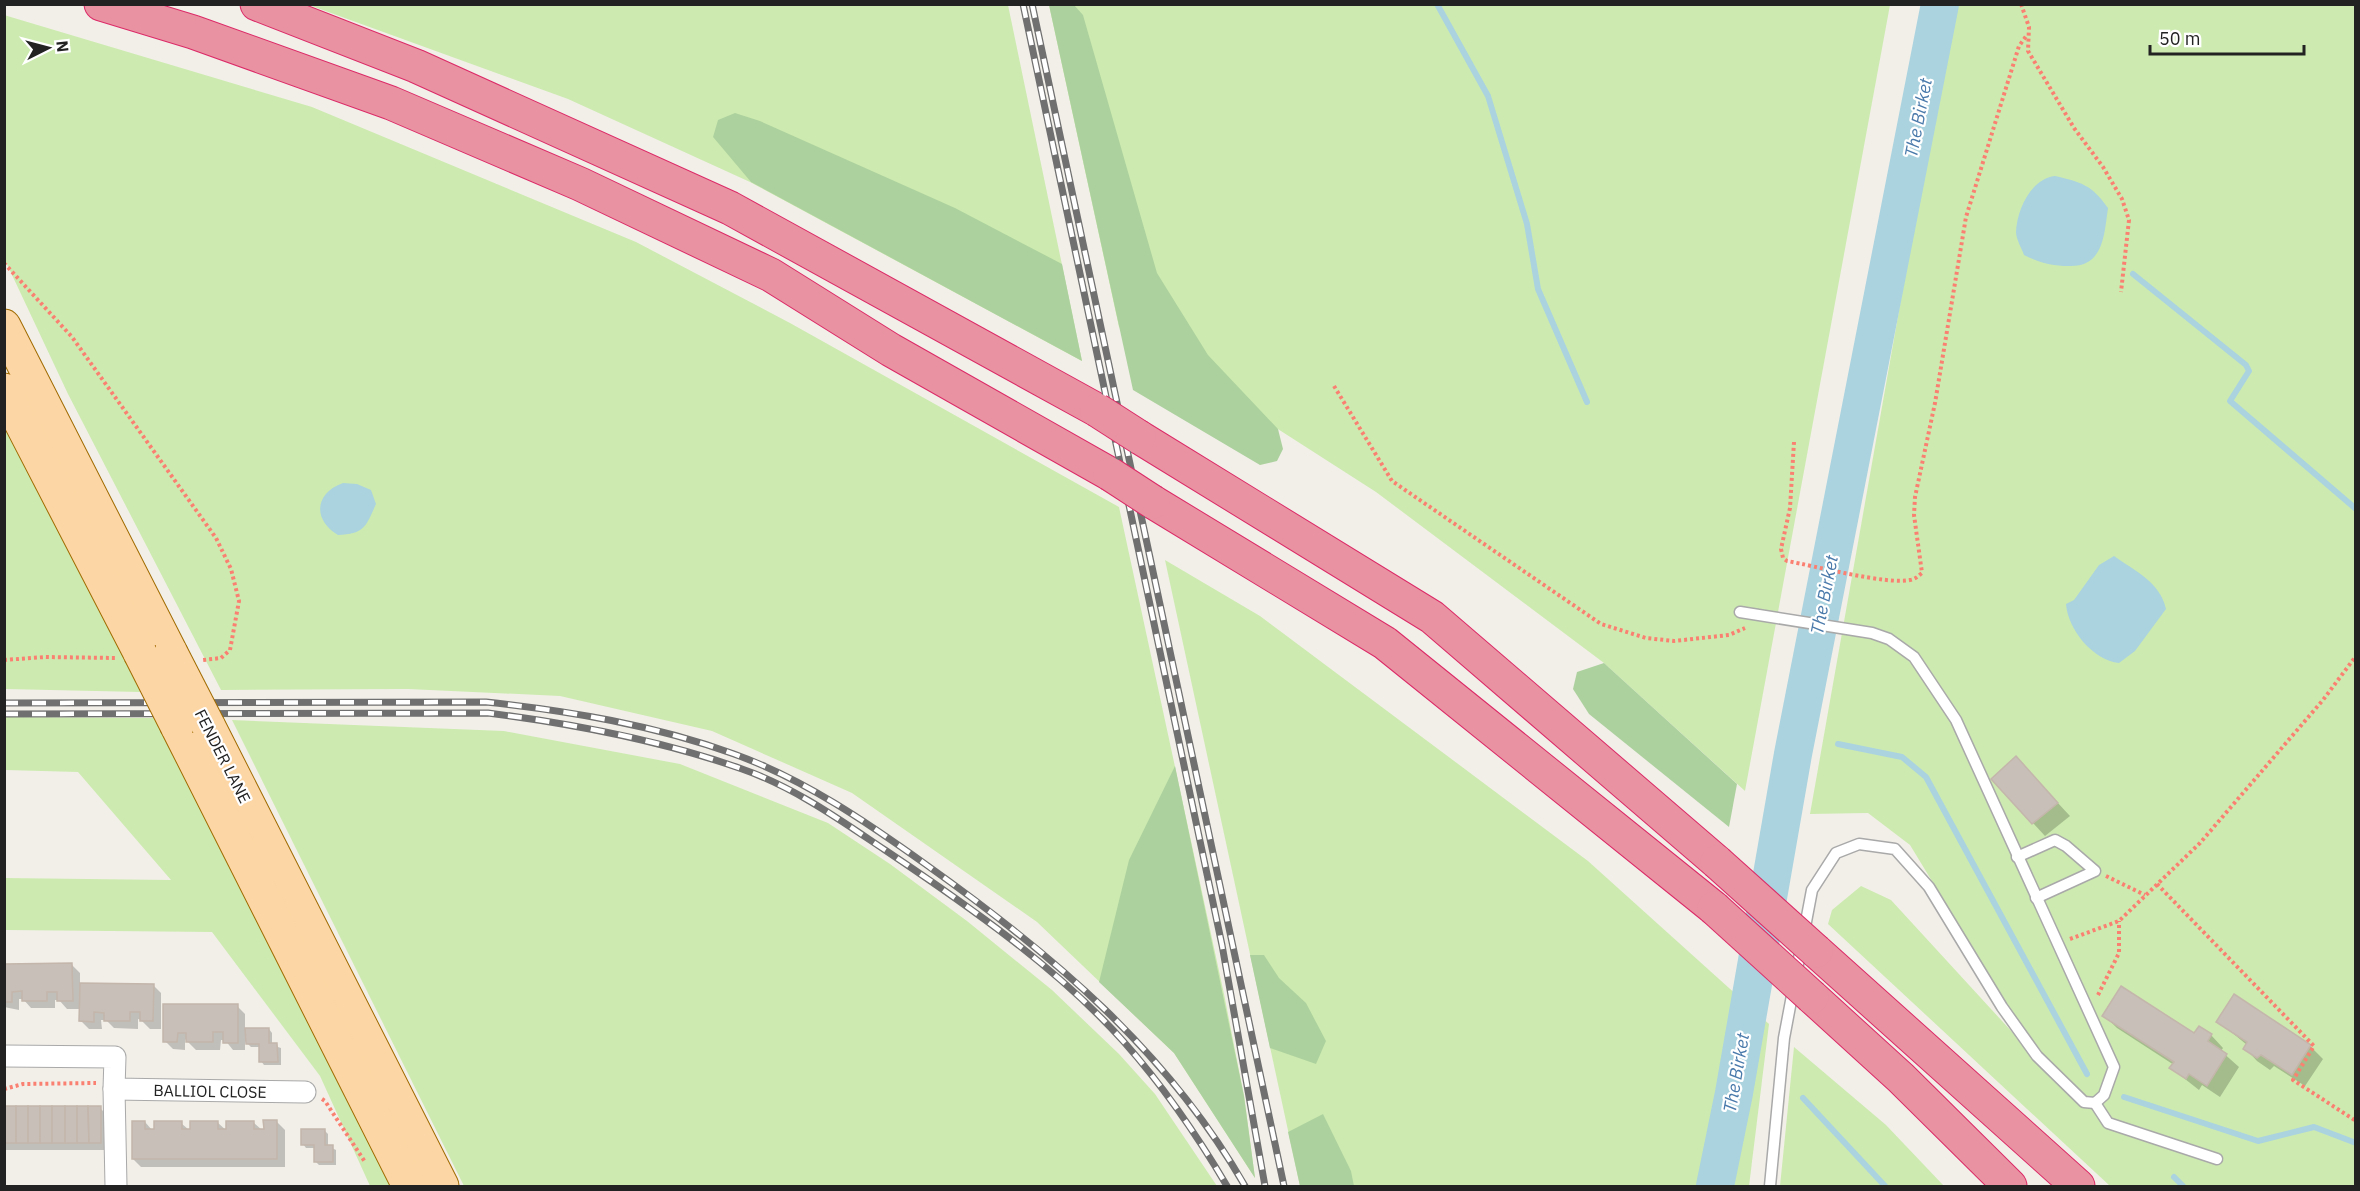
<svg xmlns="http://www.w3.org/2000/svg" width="2360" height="1191" viewBox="0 0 2360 1191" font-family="'IBM Plex Sans',sans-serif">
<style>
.grass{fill:#cdebb0}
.forest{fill:#add19e}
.water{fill:#aad3df}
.shadow{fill:#0003}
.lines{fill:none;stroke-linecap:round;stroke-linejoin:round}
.stream{stroke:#aad3df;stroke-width:6}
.river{stroke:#aad3df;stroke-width:38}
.building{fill:#c7bfb8;stroke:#c4b6ab;stroke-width:1.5}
.lane-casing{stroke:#a9a9a9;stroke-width:13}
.street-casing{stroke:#a9a9a9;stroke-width:23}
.primary-casing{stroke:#a06b00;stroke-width:35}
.highway-casing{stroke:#dc2a67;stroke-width:35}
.path{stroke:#fa8072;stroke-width:4;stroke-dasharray:3 3;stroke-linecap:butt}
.lane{stroke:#fff;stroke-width:10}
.street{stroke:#fff;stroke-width:21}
.primary{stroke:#fcd6a4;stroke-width:33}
.highway{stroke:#e892a2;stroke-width:33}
.rail-casing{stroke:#707070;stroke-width:7}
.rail{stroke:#fff;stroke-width:4.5;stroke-dasharray:14;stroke-linecap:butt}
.primary-bridge-casing{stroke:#a06b00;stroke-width:35;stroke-linecap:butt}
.highway-bridge-casing{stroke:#dc2a67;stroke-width:35;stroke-linecap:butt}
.primary-bridge{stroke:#fcd6a4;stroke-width:33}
.highway-bridge{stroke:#e892a2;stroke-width:33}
.labels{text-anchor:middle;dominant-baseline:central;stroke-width:4.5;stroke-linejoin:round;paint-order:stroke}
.street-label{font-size:16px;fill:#222;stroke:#fff}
.water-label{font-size:18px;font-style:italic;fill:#4a7aab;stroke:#fff}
</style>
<rect width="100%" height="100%" fill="#f2efe9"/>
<g class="grass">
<polygon points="309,5 1008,5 1082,361 750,182 568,99"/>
<polygon points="1049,5 1890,5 1745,791 1604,663 1376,492 1119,327"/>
<polygon points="1953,5 2355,5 2355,1186 2110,1186 1828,924 1832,910 1861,886 1891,900 2047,1070 1910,845 1868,813 1810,814"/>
<polygon points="4,15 312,107 636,242 790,323 1119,507 1224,994 1244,1096 1255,1178 1174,1053 1037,922 852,793 712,731 560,696 408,689 221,690 68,394 5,260"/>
<polygon points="4,425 136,680 140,692 5,689"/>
<polygon points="1165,560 1260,616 1588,861 1769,1024 1749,1186 1300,1186"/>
<polygon points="5,717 155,718 394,1186 370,1186 320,1076 212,932 5,930 5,878 171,880 78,772 5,770"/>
<polygon points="232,720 504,731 680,764 828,823 890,864 967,921 1052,990 1119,1054 1155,1094 1217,1186 464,1186"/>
<polygon points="1794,1047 1886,1125 1944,1186 1780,1186"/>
</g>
<g class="forest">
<polygon points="1049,5 1074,5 1083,15 1157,273 1208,355 1278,429 1283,449 1277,461 1260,465 1133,390"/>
<polygon points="735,113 760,121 955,208 1062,264 1082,361 751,182 713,137 718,120"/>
<polygon points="1604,663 1737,784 1729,827 1589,714 1573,689 1577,672"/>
<polygon points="1175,766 1244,1096 1255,1178 1174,1053 1099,982 1129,860"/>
<polygon points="1250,955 1264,955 1279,978 1306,1003 1326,1041 1316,1064 1270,1048"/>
<polygon points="1323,1114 1351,1171 1354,1186 1300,1186 1288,1132"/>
</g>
<g class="water">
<path d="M2055 176C2081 182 2092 185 2108 208 2104 235 2104 267 2069 266 2051 266 2040 263 2024 255 2022 249 2016 239 2016 232 2017 209 2031 179 2055 176Z"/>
<path d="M343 483 357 484 371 490 376 504C366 526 365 534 338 535 312 519 315 493 343 483Z"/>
<path d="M2114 556C2135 571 2160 582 2166 609L2135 651 2119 663C2093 660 2068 630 2066 604L2074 600 2099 565Z"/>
</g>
<g class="shadow">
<polygon points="2028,771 2070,816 2045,836 2033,823"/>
<polygon points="71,964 80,973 80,984 153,985 161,993 161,1029 150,1029 141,1020 138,1019 138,1029 114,1028 106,1020 101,1020 102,1029 89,1029 81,1021 81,1009 67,1009 59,1000 55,1000 55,1008 31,1008 23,999 19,999 19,1010 4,1007 4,965"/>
<polygon points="2234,996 2310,1046 2323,1059 2305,1086 2274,1066 2270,1070 2257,1061 2245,1048 2247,1045 2218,1021"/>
<polygon points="165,1005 237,1006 245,1014 245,1029 269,1029 272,1033 272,1045 281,1048 281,1065 264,1065 261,1061 261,1047 251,1047 245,1041 245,1050 233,1050 225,1040 221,1040 220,1050 196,1050 185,1039 185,1050 173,1049 165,1041"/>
<polygon points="2104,1015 2195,1035 2211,1035 2223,1048 2221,1051 2239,1067 2220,1097 2202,1085 2199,1090 2171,1068 2174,1065 2117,1028"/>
<polygon points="4,1108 100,1108 108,1116 109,1150 4,1150"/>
<polygon points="145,1122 152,1130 181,1123 189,1130 217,1122 228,1132 253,1122 262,1130 277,1122 285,1130 285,1167 141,1167 133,1159"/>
<polygon points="324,1130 328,1134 328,1146 336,1150 336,1165 319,1165 316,1162 316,1148 306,1148 303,1144"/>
</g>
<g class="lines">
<g class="stream">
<polyline points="1437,4 1488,96 1527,224 1538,289 1587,402"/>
<polyline points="2133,274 2246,365 2249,371 2230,401 2356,509"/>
<polyline points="1838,744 1902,757 1926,777 2087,1074"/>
<polyline points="1793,754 1806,751"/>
<polyline points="1734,1093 1750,1094"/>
<polyline points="2124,1097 2258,1141 2314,1127 2356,1143"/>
<polyline points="1803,1098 1885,1186"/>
<polyline points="2174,1177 2183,1186"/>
</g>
<polyline class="river" points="1715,1186 1734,1093 1793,754 1940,4"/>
</g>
<g class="building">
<polygon points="2016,756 2058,803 2032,824 1991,779"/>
<polygon points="72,963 73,1001 57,1001 57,992 47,992 47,1001 22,1001 22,991 12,992 12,1002 4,1002 4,964"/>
<polygon points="80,983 154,984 153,1021 140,1021 140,1012 130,1012 130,1021 104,1021 104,1013 94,1012 94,1022 79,1021"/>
<polygon points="2121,986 2194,1033 2199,1026 2212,1034 2208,1041 2227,1054 2207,1086 2189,1074 2186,1079 2169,1068 2174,1062 2102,1016"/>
<polygon points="2234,994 2311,1045 2292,1075 2261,1055 2257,1058 2243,1049 2247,1042 2216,1022"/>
<polygon points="163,1004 238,1004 238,1043 223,1043 223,1032 213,1032 213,1042 186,1042 186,1033 178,1033 177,1042 163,1042"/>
<polygon points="245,1028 269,1028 269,1043 277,1043 278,1062 259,1062 259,1044 246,1044"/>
<rect x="4" y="1106" width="12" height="37"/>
<rect x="16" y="1106" width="12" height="37"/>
<rect x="28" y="1106" width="12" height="37"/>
<rect x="40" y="1106" width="12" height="37"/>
<rect x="52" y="1106" width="13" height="37"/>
<rect x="65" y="1106" width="12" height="37"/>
<polygon points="77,1106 88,1106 89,1143 77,1143"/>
<polygon points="88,1106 101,1106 101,1143 89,1143"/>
<polygon points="263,1120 277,1120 277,1159 132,1159 132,1121 145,1121 145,1129 154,1129 154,1121 182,1121 182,1129 190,1129 190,1121 218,1121 218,1129 226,1129 226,1121 254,1121 254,1129 264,1129"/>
<polygon points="301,1129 325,1129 325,1145 333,1145 333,1162 314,1162 314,1145 301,1145"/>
</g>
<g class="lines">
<g class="lane-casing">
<g id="lane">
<polyline points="1740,612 1872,633 1889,639 1914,657 1956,720 2114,1067 2104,1095 2095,1103 2084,1102 2037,1056 2002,1007 1929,887 1895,849 1859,844 1836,853 1812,890 1784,1038 1770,1186"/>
<polyline points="2017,857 2055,840 2066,846 2095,871 2036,898"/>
<polyline points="2095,1103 2108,1123 2217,1159"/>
</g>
</g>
<g class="street-casing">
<g id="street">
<polyline points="4,1056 115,1057 114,1089 305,1092"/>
<polyline points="114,1089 116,1186"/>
</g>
</g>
<g class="primary-casing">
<g id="primary">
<polyline points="4,326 171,653"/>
<polyline points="4,390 140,653"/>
<polyline points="208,725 442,1186"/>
<polyline points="177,726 409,1186"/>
</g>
</g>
<g class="highway-casing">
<g id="highway">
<polyline points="101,4 193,32 391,103 580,184 771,275 891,350 1110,474"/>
<polyline points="257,4 416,66 730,208 1097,410"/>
<polyline points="1139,437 1432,617 1717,862"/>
<polyline points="1153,502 1385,643 1714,908"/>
<polyline points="1816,951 2078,1186"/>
<polyline points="1812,997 1901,1078 2010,1186"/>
</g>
</g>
<g class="path">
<polyline points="2021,4 2029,27 2028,51 2074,128 2103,167 2122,199 2129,220 2121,292"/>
<polyline points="4,263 72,337 216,538 231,569 239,601 230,650 221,658 203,660"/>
<polyline points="1334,386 1392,481 1601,624 1646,638 1674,641 1729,635 1745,628"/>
<path d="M1794 442 1790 508 1781 549 1783 558 1787 561C1815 566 1887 585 1910 580 1916 579 1918 576 1922 573L1914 515 1915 497 1935 403 1966 217 2019 46 2027 35"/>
<polyline points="4,660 45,657 115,658"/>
<polyline points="2106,876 2145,895"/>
<polyline points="2157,884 2314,1046 2293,1080 2356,1121"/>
<polyline points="2070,939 2119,921 2200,843 2323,700 2356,656"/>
<polyline points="2098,995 2119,953 2119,921"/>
<polyline points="4,1089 23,1084 96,1083"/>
<polyline points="322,1099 325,1101 365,1162"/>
</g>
<use href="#lane" class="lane"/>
<use href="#street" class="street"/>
<use href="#primary" class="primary"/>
<use href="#highway" class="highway"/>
<g class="rail-casing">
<g id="rail">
<polyline points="1023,4 1222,945 1265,1186"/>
<polyline points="1032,4 1284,1186"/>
<path d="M4 703 486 702C570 711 654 725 734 754 804 779 868 823 928 866 1053 955 1168 1052 1245 1186"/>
<path d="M4 714 488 713C575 724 660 740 742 769 794 787 840 820 885 850 967 905 1058 968 1124 1042 1163 1086 1197 1135 1227 1186"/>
</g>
</g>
<use href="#rail" class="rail"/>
<g class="primary-bridge-casing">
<g id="primary-bridge">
<polyline points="140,653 177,726"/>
<polyline points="171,653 208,725"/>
</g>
</g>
<g class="highway-bridge-casing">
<g id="highway-bridge">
<polyline points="1097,410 1139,437"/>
<polyline points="1110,474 1153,502"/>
<polyline points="1717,862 1816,951"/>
<polyline points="1714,908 1812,997"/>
</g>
</g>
<use href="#primary-bridge" class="primary-bridge"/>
<use href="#highway-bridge" class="highway-bridge"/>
</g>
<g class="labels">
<g class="street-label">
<text transform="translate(223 756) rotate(63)">FENDER LANE</text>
<text transform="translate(210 1091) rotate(1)">BALLIOL CLOSE</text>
</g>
<g class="water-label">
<text transform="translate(1918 118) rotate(-79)">The Birket</text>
<text transform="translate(1824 595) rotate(-79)">The Birket</text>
<text transform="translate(1736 1073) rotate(-80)">The Birket</text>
</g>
</g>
<rect width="2360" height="1191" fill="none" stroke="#222222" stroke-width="12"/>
<g transform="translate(48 48) rotate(84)" stroke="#ffffff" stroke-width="4.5" paint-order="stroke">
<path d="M0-4.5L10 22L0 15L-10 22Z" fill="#222222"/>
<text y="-9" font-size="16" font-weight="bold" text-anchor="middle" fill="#222222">N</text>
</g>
<path d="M2150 45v9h154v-9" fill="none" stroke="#222222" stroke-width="3"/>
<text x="2159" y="45" font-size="18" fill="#222222" stroke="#ffffff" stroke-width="4.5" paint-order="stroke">50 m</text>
</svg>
